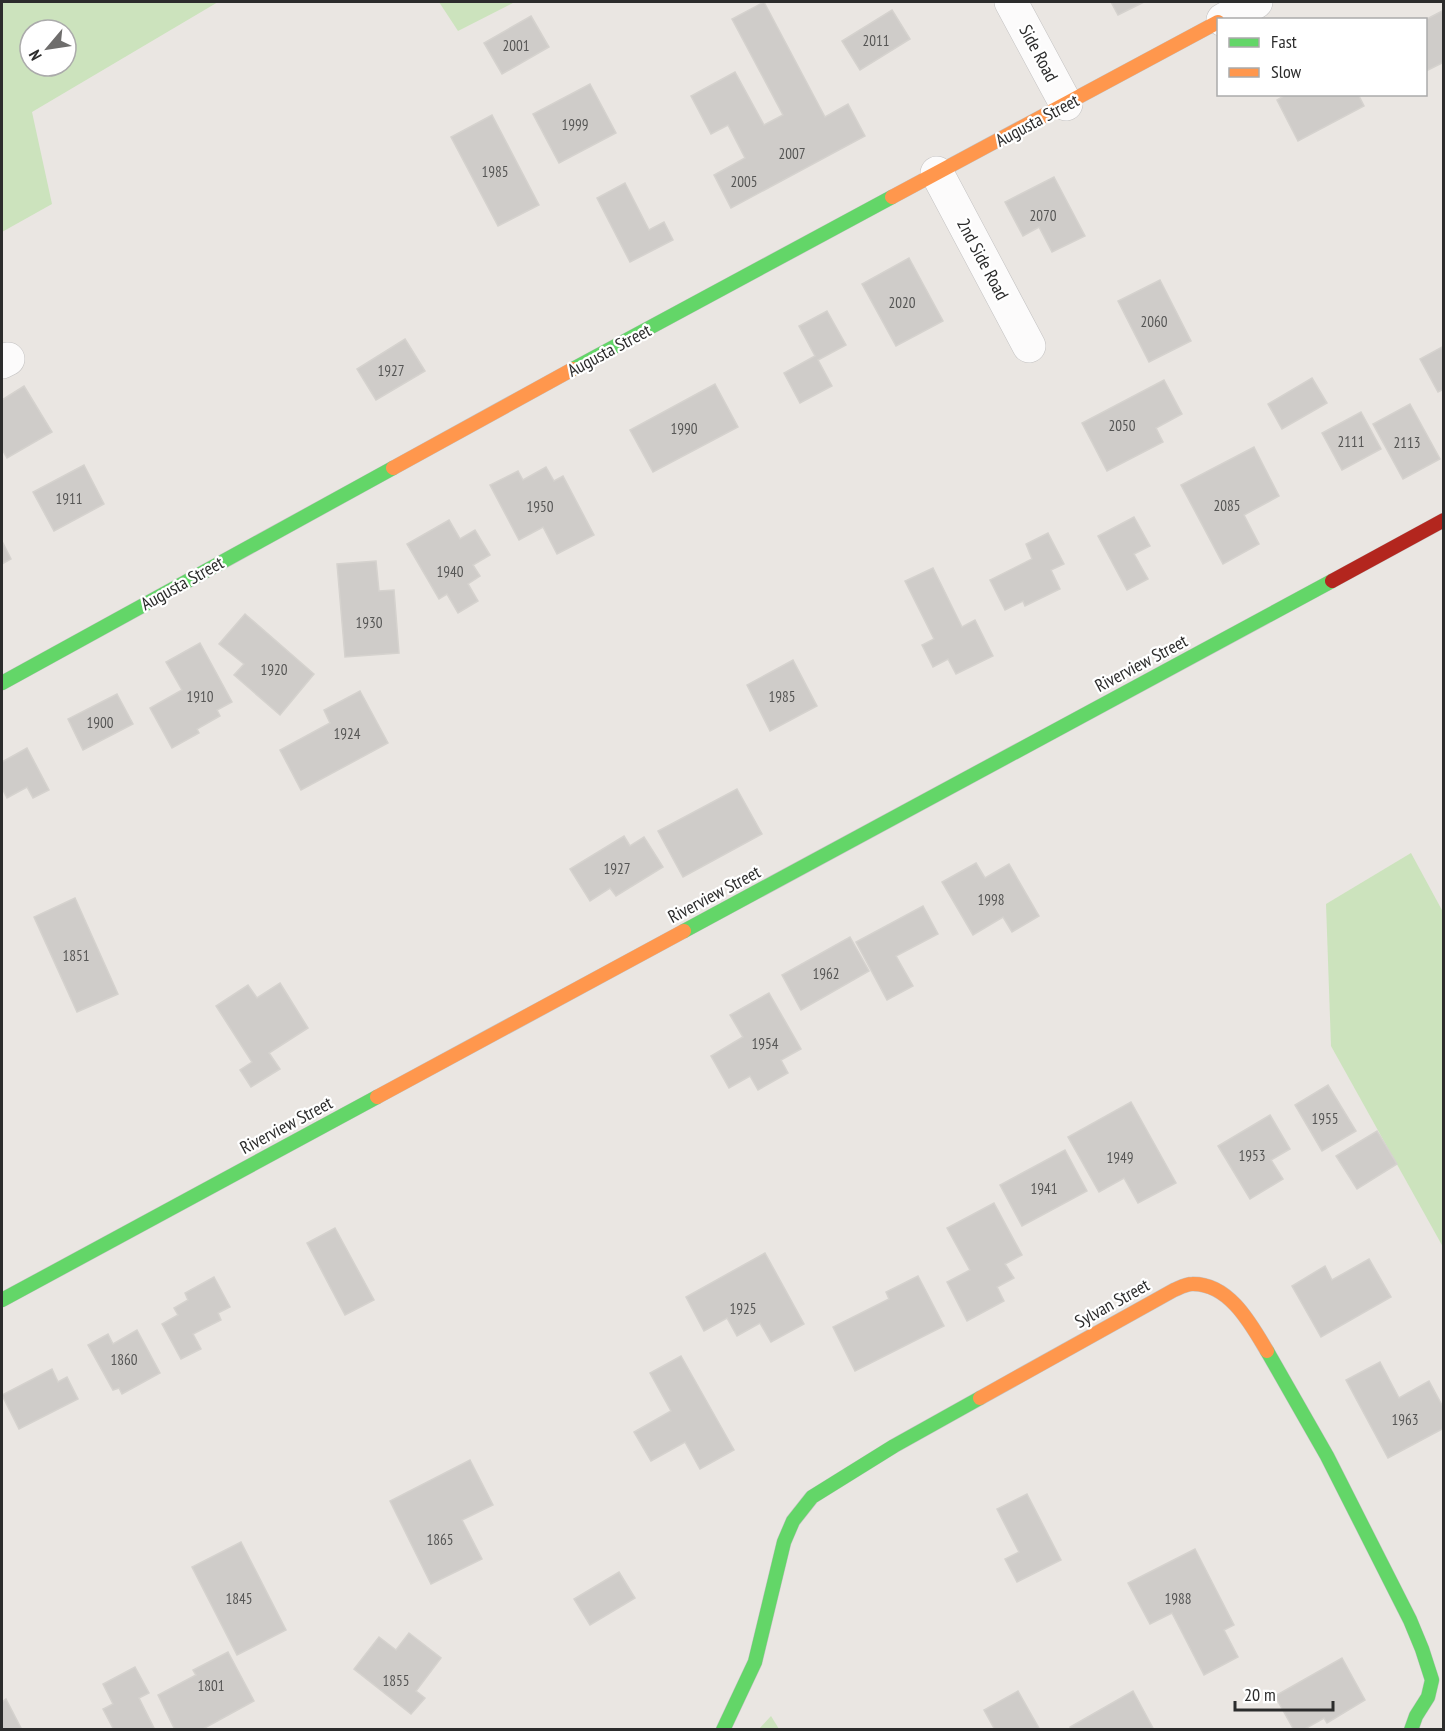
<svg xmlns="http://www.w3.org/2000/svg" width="1445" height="1731" viewBox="0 0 1445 1731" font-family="'PT Sans Narrow',sans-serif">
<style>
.green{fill:#cce3bd;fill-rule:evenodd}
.building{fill:#cfccc9;stroke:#d5d2ce;stroke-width:1.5}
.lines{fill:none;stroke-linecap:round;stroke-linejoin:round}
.street-casing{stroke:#c3c2c2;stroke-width:34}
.fast-casing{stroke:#c3c2c2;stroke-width:15}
.slow-casing{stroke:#c3c2c2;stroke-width:15}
.jam-casing{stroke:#c3c2c2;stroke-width:15}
.street{stroke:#fcfbfb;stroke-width:33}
.fast{stroke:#63d668;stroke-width:14}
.slow{stroke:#ff974d;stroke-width:14}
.jam{stroke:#b3261e;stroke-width:14}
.labels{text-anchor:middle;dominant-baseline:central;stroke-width:4.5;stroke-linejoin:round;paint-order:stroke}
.number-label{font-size:15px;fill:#565655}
.street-label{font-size:18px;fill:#2c2c2c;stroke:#fff}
</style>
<rect width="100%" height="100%" fill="#eae6e2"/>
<g class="green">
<path d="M2 2H218L32 112 52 204 2 232ZM30 30H66V66H30Z"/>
<polygon points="439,2 515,2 458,31"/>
<polygon points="1411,853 1443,912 1443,1247 1331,1046 1326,904"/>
<polygon points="771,1716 779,1729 759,1729"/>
</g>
<g class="building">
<polygon points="764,2 825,117 848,104 865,136 731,208 714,175 745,158 728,125 711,134 691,96 735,72 764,125 783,115 732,19"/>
<polygon points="1111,2 1144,2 1118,15"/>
<polygon points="892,10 910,39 860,70 842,41"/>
<polygon points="1444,10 1444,62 1426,71 1425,20"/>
<polygon points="531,16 549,47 502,74 484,43"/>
<polygon points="590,84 616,133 559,163 533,114"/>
<polygon points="1287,94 1358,94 1364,106 1298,141 1277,100"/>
<polygon points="492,115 539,205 498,226 451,137"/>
<polygon points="1054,177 1085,236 1052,252 1039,227 1023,236 1005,202"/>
<polygon points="625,183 649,230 664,222 673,240 630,262 597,198"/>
<polygon points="909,258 943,321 896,346 862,284"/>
<polygon points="1160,280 1191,341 1149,362 1118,301"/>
<polygon points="827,311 846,345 818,360 832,386 800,403 784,373 815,356 799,326"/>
<polygon points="405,339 425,371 376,400 357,369"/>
<polygon points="1444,346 1444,389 1438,392 1420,359"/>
<polygon points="1312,378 1327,403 1282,429 1268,404"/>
<polygon points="1164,380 1182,414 1156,428 1163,442 1107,471 1082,423"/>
<polygon points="715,384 738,427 653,472 630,430"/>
<polygon points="24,386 52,432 7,458 2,449 2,400"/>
<polygon points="1410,404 1440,459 1403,479 1373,424"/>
<polygon points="1361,412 1381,449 1342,470 1322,433"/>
<polygon points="1254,447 1279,496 1244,515 1259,544 1223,564 1181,485"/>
<polygon points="84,465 104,504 54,531 33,492"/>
<polygon points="546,467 554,481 563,476 594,535 557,554 543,527 519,540 490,485 518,471 523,480"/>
<polygon points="1134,517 1150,546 1134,554 1148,579 1127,590 1098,536"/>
<polygon points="449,520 460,539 475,530 490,555 473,565 480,576 468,584 478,601 458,613 447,594 439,599 407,544"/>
<polygon points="1048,533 1064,564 1051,570 1060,589 1025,606 1023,601 1005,610 990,580 1032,559 1026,544"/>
<polygon points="2,541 11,559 2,564"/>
<polygon points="376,561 379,591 394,590 399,653 345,657 337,564"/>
<polygon points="933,568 962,627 975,620 993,656 956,674 948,659 933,667 922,645 934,639 905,581"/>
<polygon points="245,614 314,674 280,715 234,675 244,664 219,644"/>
<polygon points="200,643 232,702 217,710 220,716 197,729 199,733 172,748 150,708 182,690 166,662"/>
<polygon points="793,660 817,706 770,731 747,685"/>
<polygon points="360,691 388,743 301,790 280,750 330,723 324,710"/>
<polygon points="117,694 133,724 83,750 68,719"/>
<polygon points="27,748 49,790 33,798 27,787 7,798 2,788 2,762"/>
<polygon points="737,789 762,834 683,877 658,831"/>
<polygon points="624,836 630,846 644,837 663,867 616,896 610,888 590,901 570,869"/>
<polygon points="976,863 985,878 1009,864 1039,916 1012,932 1003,917 973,935 942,882"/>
<polygon points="75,898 118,994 77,1012 34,917"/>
<polygon points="923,906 938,934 896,956 913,986 887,1000 856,942"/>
<polygon points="850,937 869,971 801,1010 782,975"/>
<polygon points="280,983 308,1028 269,1053 280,1069 251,1087 240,1070 252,1062 216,1006 248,985 257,998"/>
<polygon points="769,993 801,1049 781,1060 788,1073 758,1090 750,1076 729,1088 711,1056 743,1037 730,1015"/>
<polygon points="1328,1085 1356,1131 1322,1151 1295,1105"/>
<polygon points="1131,1102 1176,1183 1138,1203 1124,1178 1099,1192 1068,1137"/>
<polygon points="1270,1115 1290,1149 1271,1160 1283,1179 1250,1199 1218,1146"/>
<polygon points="1377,1131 1397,1164 1357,1189 1336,1156"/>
<polygon points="1065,1150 1087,1191 1022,1226 1000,1185"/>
<polygon points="994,1203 1022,1255 1005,1264 1014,1278 997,1287 1004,1301 967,1321 947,1282 970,1270 947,1228"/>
<polygon points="335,1228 374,1300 345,1315 307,1243"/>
<polygon points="765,1253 804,1324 771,1342 760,1323 737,1336 727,1318 704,1331 686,1297"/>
<polygon points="1369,1259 1391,1297 1321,1337 1292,1286 1325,1266 1332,1280"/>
<polygon points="918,1276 944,1326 855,1371 833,1327 889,1299 886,1292"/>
<polygon points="214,1277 230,1307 218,1313 221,1320 193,1334 201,1349 181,1359 162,1324 178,1315 174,1308 188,1300 185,1293"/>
<polygon points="137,1330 160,1373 122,1394 119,1388 113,1390 88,1345 108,1334 113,1344"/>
<polygon points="681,1356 734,1450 700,1469 685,1442 651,1461 634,1432 671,1411 650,1373"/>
<polygon points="1380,1362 1399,1398 1429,1381 1444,1409 1444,1428 1388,1458 1346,1380"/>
<polygon points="52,1369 58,1382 67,1377 78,1399 19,1429 2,1395"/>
<polygon points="470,1460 493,1505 462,1520 482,1559 431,1584 390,1501"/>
<polygon points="1027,1494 1061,1560 1017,1582 1005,1559 1019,1552 997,1509"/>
<polygon points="241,1542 286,1630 237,1655 192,1567"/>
<polygon points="1195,1549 1234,1625 1224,1630 1238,1657 1204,1675 1172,1613 1150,1624 1128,1583"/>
<polygon points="619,1572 635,1598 590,1625 574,1599"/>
<polygon points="409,1633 441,1658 416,1691 425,1698 411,1714 354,1669 379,1637 396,1650"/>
<polygon points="228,1652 254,1701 201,1730 175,1730 158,1695 196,1675 193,1670"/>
<polygon points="1342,1658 1365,1700 1327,1723 1324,1718 1303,1730 1294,1730 1275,1696"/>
<polygon points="135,1667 149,1693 139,1698 155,1730 114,1730 103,1709 113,1704 103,1684"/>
<polygon points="1018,1691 1040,1730 995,1730 984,1710"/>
<polygon points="1133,1691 1154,1730 1071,1730 1070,1727"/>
<polygon points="6,1699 22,1730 2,1730 2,1702"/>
</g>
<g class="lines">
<g class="street-casing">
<g id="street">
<polyline points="1011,2 1066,104"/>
<polyline points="1223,20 1256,2"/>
<polyline points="937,173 1029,346"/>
<polyline points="2,362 8,359"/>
</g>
</g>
<g class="fast-casing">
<g id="fast">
<polyline points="573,369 892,197"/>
<polyline points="2,683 393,468"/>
<polyline points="684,931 1332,581"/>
<polyline points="2,1300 377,1097"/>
<polyline points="1267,1351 1327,1456 1410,1620 1422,1649 1432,1680 1428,1697 1416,1716 1411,1730"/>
<polyline points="723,1730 755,1662 784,1542 793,1521 812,1497 894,1446 980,1398"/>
</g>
</g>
<g class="slow-casing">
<g id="slow">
<polyline points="892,197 1218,22"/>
<polyline points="393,468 573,369"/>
<polyline points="377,1097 684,931"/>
<path d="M980 1398 1174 1290C1179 1288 1186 1284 1192 1284 1229 1283 1251 1324 1267 1351"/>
</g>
</g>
<g class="jam-casing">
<polyline id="jam" points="1332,581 1444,520"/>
</g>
<use href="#street" class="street"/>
<use href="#fast" class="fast"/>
<use href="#slow" class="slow"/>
<use href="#jam" class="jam"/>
</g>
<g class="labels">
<g class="number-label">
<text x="876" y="40">2011</text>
<text x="516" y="45">2001</text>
<text x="575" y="124">1999</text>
<text x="792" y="153">2007</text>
<text x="495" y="171">1985</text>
<text x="744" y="181">2005</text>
<text x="1043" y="215">2070</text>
<text x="902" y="302">2020</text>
<text x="1154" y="321">2060</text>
<text x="391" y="370">1927</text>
<text x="1122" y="425">2050</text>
<text x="684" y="428">1990</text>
<text x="1351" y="441">2111</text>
<text x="1407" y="442">2113</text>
<text x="69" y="498">1911</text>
<text x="1227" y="505">2085</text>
<text x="540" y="506">1950</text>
<text x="450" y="571">1940</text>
<text x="369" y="622">1930</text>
<text x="274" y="669">1920</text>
<text x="200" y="696">1910</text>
<text x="782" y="696">1985</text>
<text x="100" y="722">1900</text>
<text x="347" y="733">1924</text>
<text x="617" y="868">1927</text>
<text x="991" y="899">1998</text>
<text x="76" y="955">1851</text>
<text x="826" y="973">1962</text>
<text x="765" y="1043">1954</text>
<text x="1325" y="1118">1955</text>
<text x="1252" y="1155">1953</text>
<text x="1120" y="1157">1949</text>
<text x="1044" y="1188">1941</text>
<text x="743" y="1308">1925</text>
<text x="124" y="1359">1860</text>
<text x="1405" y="1419">1963</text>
<text x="440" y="1539">1865</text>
<text x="239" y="1598">1845</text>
<text x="1178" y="1598">1988</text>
<text x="396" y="1680">1855</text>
<text x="211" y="1685">1801</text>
</g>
<g class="street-label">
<text transform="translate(1039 53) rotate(62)">Side Road</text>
<text transform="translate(1037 120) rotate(-28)">Augusta Street</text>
<text transform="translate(983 259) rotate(62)">2nd Side Road</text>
<text transform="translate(609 350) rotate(-28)">Augusta Street</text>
<text transform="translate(182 583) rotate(-29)">Augusta Street</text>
<text transform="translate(1141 663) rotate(-28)">Riverview Street</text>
<text transform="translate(714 894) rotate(-28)">Riverview Street</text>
<text transform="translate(286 1125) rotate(-28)">Riverview Street</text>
<text transform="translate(1112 1303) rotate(-29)">Sylvan Street</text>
</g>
</g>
<rect width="1445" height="1731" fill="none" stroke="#2c2c2c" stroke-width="6"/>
<rect x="1217" y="18" width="210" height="78" fill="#ffffff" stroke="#ababab" stroke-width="1.5"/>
<rect x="1229" y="38" width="30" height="9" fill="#63d668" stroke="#ababab" stroke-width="1.5"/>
<text x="1271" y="48" font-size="18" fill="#2c2c2c">Fast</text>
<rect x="1229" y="68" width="30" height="9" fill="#ff974d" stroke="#ababab" stroke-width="1.5"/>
<text x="1271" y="78" font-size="18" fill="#2c2c2c">Slow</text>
<g transform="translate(48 48) rotate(241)"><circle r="28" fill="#ffffff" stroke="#ababab" stroke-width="1.5"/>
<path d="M0-4.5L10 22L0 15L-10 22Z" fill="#6e6d6c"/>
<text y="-9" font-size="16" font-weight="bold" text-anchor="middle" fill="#2c2c2c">N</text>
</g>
<path d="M1235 1701v9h98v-9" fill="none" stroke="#2c2c2c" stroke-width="3"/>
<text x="1244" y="1701" font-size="18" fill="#2c2c2c" stroke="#ffffff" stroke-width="4.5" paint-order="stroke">20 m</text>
</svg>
